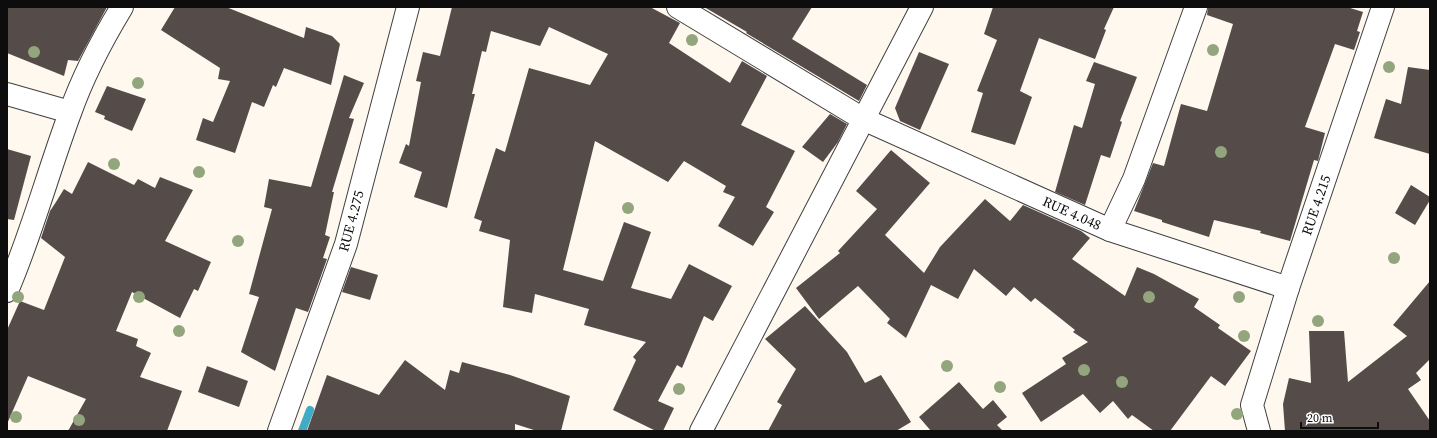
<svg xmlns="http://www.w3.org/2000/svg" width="1437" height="438" viewBox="0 0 1437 438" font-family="'Source Serif 4',serif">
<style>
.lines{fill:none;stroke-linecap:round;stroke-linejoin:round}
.stream{stroke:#40abc6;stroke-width:8}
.building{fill:#554c4a}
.minor-casing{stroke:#404040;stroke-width:24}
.minor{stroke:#fff;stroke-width:22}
.tree{fill:#93a57d}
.labels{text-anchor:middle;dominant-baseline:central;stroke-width:4;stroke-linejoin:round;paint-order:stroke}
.street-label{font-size:14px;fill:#0d0d0d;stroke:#fff}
</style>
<rect width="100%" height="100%" fill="#fef8ee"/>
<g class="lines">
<polyline class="stream" points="302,431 310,410"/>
</g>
<g class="building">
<polygon points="7,7 107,7 78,61 68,60 64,76 7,53"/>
<polygon points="175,7 226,7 304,38 306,27 332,36 340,44 331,85 284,68 276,87 273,85 264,107 252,102 235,153 196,140 203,118 213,122 230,81 218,79 220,68 161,30"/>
<polygon points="452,7 650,7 680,23 669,43 730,83 742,61 767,76 741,125 795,151 766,207 774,212 753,246 718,226 735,197 723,192 726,186 684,161 668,182 595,141 563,270 603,281 624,222 651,232 631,288 671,299 689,264 732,286 713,321 704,316 682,368 677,365 658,401 674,408 663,431 656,431 613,410 636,360 633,357 646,342 584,325 589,309 535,294 532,313 503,307 510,240 479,231 482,221 474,218 496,148 505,152 529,68 590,85 608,54 549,27 540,46 491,31 486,52 482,51 472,94 475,94 447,208 414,197 422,172 399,163 406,144 409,146 421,82 416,81 423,52 440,56"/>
<polygon points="704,7 812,7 792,39 867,85 859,101 746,33 747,32"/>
<polygon points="993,7 1114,7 1104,29 1106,30 1095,59 1039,38 1020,91 1032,97 1015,145 971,132 983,93 977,91 997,40 984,34"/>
<polygon points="1208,7 1347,7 1363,12 1357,31 1360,32 1354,50 1335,44 1305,127 1325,133 1318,161 1314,160 1290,241 1260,233 1261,231 1214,220 1209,237 1162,222 1162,220 1134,211 1153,163 1164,166 1181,104 1207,111 1233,24 1207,15"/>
<polygon points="919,52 949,64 920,130 900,121 895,108"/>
<polygon points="1094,62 1137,77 1120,121 1122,122 1110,158 1101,155 1085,205 1055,192 1074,125 1082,128 1095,84 1086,81"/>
<polygon points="1408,67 1430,70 1430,154 1374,138 1386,99 1401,104"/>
<polygon points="344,75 364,83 349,118 354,119 332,192 334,192 325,235 330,237 323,258 327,259 308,312 296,308 275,371 241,352 259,297 249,294 272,209 264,207 269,179 311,187"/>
<polygon points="107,86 146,99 132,131 104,119 105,116 95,112"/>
<polygon points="830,114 847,124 838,142 823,162 802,147"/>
<polygon points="7,149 31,156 14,220 7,219"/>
<polygon points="891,150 930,183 885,235 924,273 940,247 985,199 1010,221 1023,205 1081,231 1090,238 1072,259 1125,296 1137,267 1154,274 1199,299 1194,307 1220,325 1218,328 1251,351 1225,386 1211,376 1170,431 1154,431 1132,415 1128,419 1113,401 1100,413 1083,394 1041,422 1022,393 1066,364 1062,358 1088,342 1073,332 1075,330 1035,298 1031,302 1014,287 1006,296 974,269 958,299 931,285 906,338 887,323 890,319 858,286 819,319 796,288 840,253 838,251 877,209 856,191"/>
<polygon points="88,162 134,185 138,179 155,188 160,177 193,190 165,241 211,262 198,291 194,289 180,318 132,292 116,331 138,339 136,346 151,353 140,377 182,391 167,431 68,431 86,399 28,376 7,424 7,330 20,301 44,310 65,257 41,238 50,211 56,202 64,189 72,194"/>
<polygon points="1411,185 1430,197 1430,200 1415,225 1395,213"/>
<polygon points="351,267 378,275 370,300 342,292"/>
<polygon points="1430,281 1430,359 1416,373 1421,380 1408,389 1430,421 1430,431 1285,431 1283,404 1289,378 1311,383 1309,331 1344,331 1348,382 1407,336 1393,325"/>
<polygon points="805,306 847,352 865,383 881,375 911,422 896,431 768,431 782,405 777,402 796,369 765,339"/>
<polygon points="405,360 445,390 450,370 459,373 462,362 510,375 570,396 561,431 537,431 515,424 515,431 307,431 327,375 379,395"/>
<polygon points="207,366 248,381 239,407 198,392"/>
<polygon points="959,382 983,409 993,400 1007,417 997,425 1003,431 931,431 919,417"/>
</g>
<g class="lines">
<g class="minor-casing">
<g id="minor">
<polyline points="678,7 863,119 1110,230 1288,288"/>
<polyline points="7,94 70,112"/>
<polyline points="1110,230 1134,179 1196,7"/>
<path d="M7 291C32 233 48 172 70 113 83 76 102 40 122 7"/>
<polyline points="279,431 346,244 408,7"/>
<polyline points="701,431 922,7"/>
<polyline points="1259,431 1252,405 1288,288 1383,7"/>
</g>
</g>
<use href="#minor" class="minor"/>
</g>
<g class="tree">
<circle cx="692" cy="40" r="6"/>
<circle cx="1213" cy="50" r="6"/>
<circle cx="34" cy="52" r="6"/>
<circle cx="1389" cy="67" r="6"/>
<circle cx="138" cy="83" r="6"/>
<circle cx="1221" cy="152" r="6"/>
<circle cx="114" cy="164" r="6"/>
<circle cx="199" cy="172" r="6"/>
<circle cx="628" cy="208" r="6"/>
<circle cx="238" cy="241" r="6"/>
<circle cx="1394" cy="258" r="6"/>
<circle cx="18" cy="297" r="6"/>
<circle cx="139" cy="297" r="6"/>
<circle cx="1149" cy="297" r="6"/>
<circle cx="1239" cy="297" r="6"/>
<circle cx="1318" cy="321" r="6"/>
<circle cx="179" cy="331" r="6"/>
<circle cx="1244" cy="336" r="6"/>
<circle cx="947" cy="366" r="6"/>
<circle cx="1084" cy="370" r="6"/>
<circle cx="1122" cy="382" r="6"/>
<circle cx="1000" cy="387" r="6"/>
<circle cx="679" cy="389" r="6"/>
<circle cx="1237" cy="414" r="6"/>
<circle cx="16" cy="417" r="6"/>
<circle cx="79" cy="420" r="6"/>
</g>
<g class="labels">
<g class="street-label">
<text transform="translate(1316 205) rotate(-71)">RUE 4.215</text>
<text transform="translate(1072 213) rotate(24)">RUE 4.048</text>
<text transform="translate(351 221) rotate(-75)">RUE 4.275</text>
</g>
</g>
<rect width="1437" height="438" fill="none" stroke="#0d0d0d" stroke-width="16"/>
<path d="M1301 422v6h77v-6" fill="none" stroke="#0d0d0d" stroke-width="2"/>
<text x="1307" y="422" font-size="12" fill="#0d0d0d" stroke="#ffffff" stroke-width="3" paint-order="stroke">20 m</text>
</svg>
